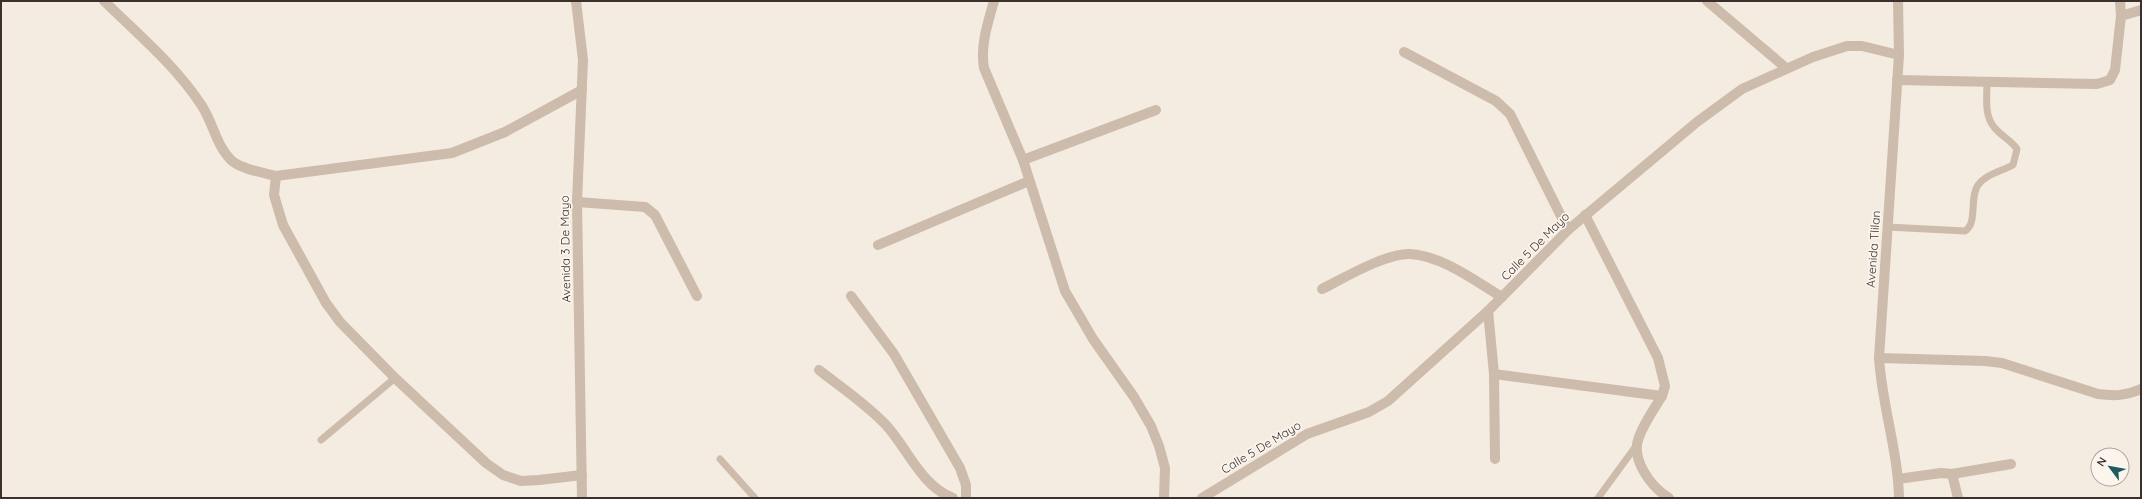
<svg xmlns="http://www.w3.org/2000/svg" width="2142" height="499" viewBox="0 0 2142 499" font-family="Quicksand,sans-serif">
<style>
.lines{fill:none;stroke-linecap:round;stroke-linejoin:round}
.service{stroke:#cdbbac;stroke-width:7}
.minor{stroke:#cdbbac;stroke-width:10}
.labels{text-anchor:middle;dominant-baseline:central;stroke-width:3.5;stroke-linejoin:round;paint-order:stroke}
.street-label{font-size:12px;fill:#3b302b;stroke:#fbf5ee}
</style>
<rect width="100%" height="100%" fill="#f4ebe1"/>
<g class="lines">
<g class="service">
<path d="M1887 227 1965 231C1978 223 1969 198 1978 185 1986 174 2002 171 2013 165L2017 149C2011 140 2001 136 1994 127 1984 115 1987 97 1987 82"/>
<polyline points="321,440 395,378"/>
<polyline points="720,459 755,498"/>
<polyline points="1598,498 1636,446"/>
</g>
<g class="minor">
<path d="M104 1C138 34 176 66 202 106 213 123 216 145 231 160 240 169 264 173 276 176L452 153 505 132 582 90"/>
<polyline points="576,1 583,60 577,202 582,498"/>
<path d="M994 1C988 23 980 45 984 68L1023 160 1065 291 1093 339 1134 397 1151 426 1159 446 1165 468 1164 498"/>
<polyline points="1707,1 1786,68"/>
<path d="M1898 1 1899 55 1879 358C1882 405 1898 451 1899 498"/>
<polyline points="2120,1 2121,16"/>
<polyline points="1404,52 1496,101 1510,114 1568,230"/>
<polyline points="1897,80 2097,84 2110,80 2115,70 2121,16 2141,10"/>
<polyline points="1023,160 1156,110"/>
<polyline points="276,176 274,195 283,225 326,303 340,322 395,378 486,463 503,475 521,481 539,480 582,475"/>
<polyline points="577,202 645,207 655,215 697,296"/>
<polyline points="878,245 1029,181"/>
<path d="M1322 289C1344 278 1386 253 1410 254 1443 256 1475 281 1502 297"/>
<polyline points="851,296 894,354 960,468 966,485 966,498"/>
<polyline points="1488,311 1494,374 1495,459"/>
<path d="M1879 358 1985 361 2002 363 2098 394C2114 396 2126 396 2141 389"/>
<path d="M819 370C842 388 866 404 886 425 908 449 921 486 953 498"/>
<polyline points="1494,374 1662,396 1665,386 1658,358 1585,215"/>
<path d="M1662 396C1654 409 1644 423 1639 437 1630 459 1651 487 1669 498"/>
<polyline points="1952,474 1958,498"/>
<polyline points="1898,479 1941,473 1952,474 2011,464"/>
<polyline points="1202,498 1307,434 1369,412 1388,401 1488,311 1568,230 1697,122 1742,89 1813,57 1847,46 1862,46 1899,55"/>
</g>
</g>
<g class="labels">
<g class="street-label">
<text transform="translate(1535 246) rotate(-45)">Calle 5 De Mayo</text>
<text transform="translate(565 249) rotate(-91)">Avenida 3 De Mayo</text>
<text transform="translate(1873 249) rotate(-86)">Avenida Tlilan</text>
<text transform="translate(1261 447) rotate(-31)">Calle 5 De Mayo</text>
</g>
</g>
<rect width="2142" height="499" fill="none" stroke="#3b302b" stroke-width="4"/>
<g transform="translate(2110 467) rotate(302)"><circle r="19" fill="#fbf5ee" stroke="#aea6a0"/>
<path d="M0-3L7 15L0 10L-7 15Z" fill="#1f5a5e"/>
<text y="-6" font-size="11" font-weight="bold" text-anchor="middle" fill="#3b302b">N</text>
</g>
</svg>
